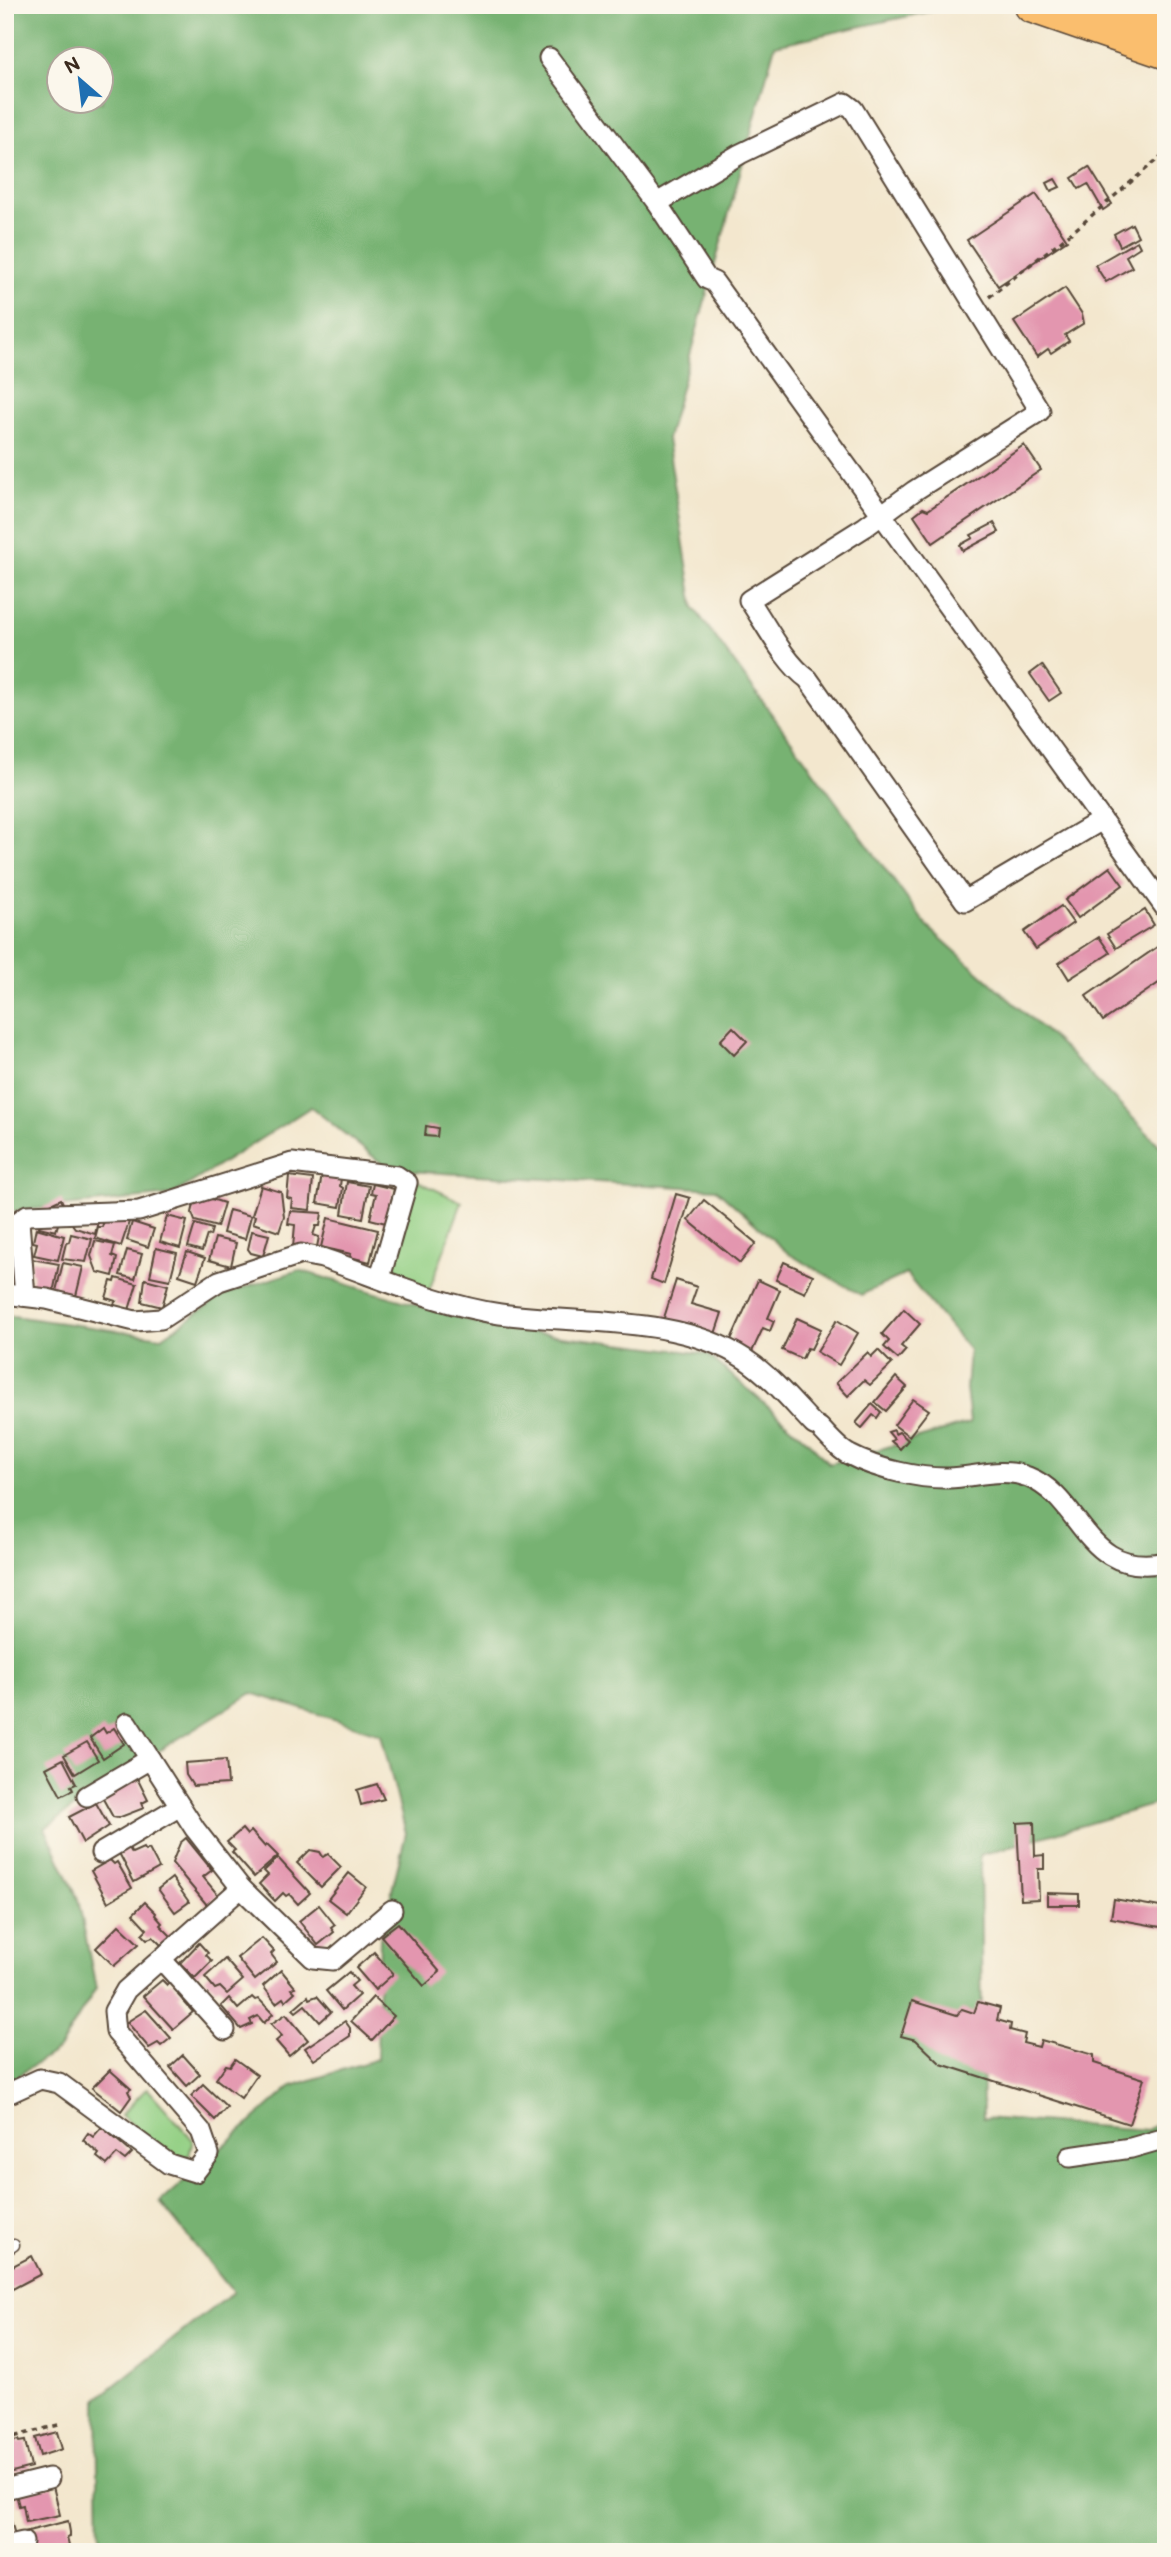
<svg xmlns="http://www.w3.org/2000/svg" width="1171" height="2557" viewBox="0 0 1171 2557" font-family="'Balsamiq Sans',sans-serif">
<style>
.green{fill:#94d085;stroke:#687d52;stroke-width:2}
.forest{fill:#77b272;stroke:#596e48;stroke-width:2;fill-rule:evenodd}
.building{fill:#e396af}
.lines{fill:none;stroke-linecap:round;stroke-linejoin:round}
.lane-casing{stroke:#574638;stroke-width:13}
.street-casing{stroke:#574638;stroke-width:23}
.highway-casing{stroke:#574638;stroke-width:38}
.path{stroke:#574638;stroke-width:3.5;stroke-dasharray:5 5;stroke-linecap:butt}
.lane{stroke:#fff;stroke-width:10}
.street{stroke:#fff;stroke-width:19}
.highway{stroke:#fabe6e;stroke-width:35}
</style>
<rect width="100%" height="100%" fill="#fbf7ec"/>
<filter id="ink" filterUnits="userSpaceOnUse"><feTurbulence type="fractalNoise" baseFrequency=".0143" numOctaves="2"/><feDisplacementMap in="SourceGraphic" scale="14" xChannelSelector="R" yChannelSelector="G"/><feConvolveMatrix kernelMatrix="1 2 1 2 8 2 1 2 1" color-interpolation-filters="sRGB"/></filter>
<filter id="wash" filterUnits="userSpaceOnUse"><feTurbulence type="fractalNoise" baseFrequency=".00686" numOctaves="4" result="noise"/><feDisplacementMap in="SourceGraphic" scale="28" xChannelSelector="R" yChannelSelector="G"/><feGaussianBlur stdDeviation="1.57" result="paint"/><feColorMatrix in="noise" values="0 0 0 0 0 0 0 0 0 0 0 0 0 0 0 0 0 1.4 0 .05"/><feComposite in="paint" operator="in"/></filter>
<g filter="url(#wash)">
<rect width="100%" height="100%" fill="#f3e7ce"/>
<g class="green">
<polygon points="411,1178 462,1202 429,1291 407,1278 385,1258"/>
<polygon points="147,2088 193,2140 189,2156 172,2160 121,2115"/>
</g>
<path class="forest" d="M5 5H960L775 45 667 439 694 608 927 926 1065 1049 1166 1152V1801L980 1855 983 2118 1147 2130 1166 2118V2552H97L99 2549 97 2399 233 2292 160 2202 292 2086 377 2059 380 1939 406 1833 381 1734 252 1693 115 1778 45 1828 78 1899 96 1988 59 2049 5 2084V1315L162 1337 225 1294 299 1270 491 1327 707 1354 810 1443 829 1464 970 1423 966 1389 969 1350 906 1274 861 1295 789 1254 716 1189 390 1170 311 1107 172 1195 5 1212ZM60 60H102V102H60Z"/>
<g id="blocks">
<g class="building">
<polygon points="1089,167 1112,204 1103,210 1088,184 1079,189 1072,178"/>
<polygon points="1055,179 1060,187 1051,191 1047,183"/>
<polygon points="1036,194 1067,240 998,286 967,240"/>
<polygon points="1132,224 1138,236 1120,246 1114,234"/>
<polygon points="1137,241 1140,247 1126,256 1132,267 1106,282 1095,265"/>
<polygon points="1065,288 1082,314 1084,323 1065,335 1069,341 1051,353 1048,349 1037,357 1014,322"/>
<polygon points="1024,445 1041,470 933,543 914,515 923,508 928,510"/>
<polygon points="994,523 999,532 963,551 960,545 973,538 971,535"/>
<polygon points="1042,665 1061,693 1049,701 1030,674"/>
<polygon points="1110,867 1123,885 1078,918 1065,900"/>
<polygon points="1061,906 1073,923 1036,949 1024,932"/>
<polygon points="1145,910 1154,925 1116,948 1107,934"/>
<polygon points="1099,937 1110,953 1069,979 1059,963"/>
<polygon points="1166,941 1166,978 1103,1021 1086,996"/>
<polygon points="733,1027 747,1041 734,1055 720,1041"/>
<polygon points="426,1126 438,1128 437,1137 425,1136"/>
<polygon points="322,1175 341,1178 340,1186 343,1188 340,1207 317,1203"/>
<polygon points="289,1176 313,1179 310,1210 291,1208 292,1199 287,1198"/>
<polygon points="347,1182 369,1186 363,1218 342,1214"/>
<polygon points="373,1184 394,1189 386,1223 370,1219 376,1194 371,1193"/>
<polygon points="261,1186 281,1192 284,1217 279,1232 253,1223 255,1216 252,1215"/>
<polygon points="676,1194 690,1198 664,1284 651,1279"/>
<polygon points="205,1197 224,1203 217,1227 195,1221 192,1213 194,1204"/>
<polygon points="61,1199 69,1216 59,1221 56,1231 39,1227 44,1207"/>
<polygon points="704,1200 756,1243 740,1263 688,1220"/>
<polygon points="229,1210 251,1216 245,1239 223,1233"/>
<polygon points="290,1211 322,1213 320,1226 316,1226 313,1235 319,1237 317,1247 293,1247 295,1225 288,1224"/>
<polygon points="100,1213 95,1234 75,1228 72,1224 72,1221"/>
<polygon points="106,1215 129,1222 121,1246 95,1238 98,1227 102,1227"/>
<polygon points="167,1216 187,1221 180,1248 160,1242"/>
<polygon points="328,1218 378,1230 370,1262 350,1257 351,1254 321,1247"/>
<polygon points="132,1222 154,1229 148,1247 127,1240"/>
<polygon points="195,1224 212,1229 210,1236 207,1235 202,1251 188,1247"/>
<polygon points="36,1228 64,1236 58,1260 34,1255 37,1243 33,1242"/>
<polygon points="252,1231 269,1235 263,1256 251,1253 248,1249"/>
<polygon points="71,1234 92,1239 86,1262 62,1259 66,1243 69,1242"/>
<polygon points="5,1238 12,1240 6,1261 5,1261"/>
<polygon points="215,1238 236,1243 231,1266 209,1260"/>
<polygon points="95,1241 115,1245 112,1256 117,1258 113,1276 97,1272 91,1256"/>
<polygon points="156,1248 177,1253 170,1280 150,1276"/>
<polygon points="127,1250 142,1254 135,1279 120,1275"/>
<polygon points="187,1252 205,1258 197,1281 179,1275"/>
<polygon points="32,1259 59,1264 53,1293 30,1289 33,1273 30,1272"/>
<polygon points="784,1262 813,1275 805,1293 776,1280"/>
<polygon points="63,1263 83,1267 76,1296 56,1291"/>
<polygon points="5,1266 13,1268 10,1284 5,1283"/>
<polygon points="116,1278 137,1284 129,1310 113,1305 116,1301 106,1298 111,1281 115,1282"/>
<polygon points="145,1279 168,1285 162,1307 142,1302"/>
<polygon points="676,1280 697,1287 691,1304 722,1313 713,1340 662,1324"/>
<polygon points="758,1280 780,1290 768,1318 774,1321 770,1331 763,1328 751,1354 729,1344"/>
<polygon points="904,1309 920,1324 901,1346 906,1350 898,1359 884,1347 889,1341 882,1334"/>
<polygon points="797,1318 821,1329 811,1349 807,1348 802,1359 782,1350"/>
<polygon points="837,1320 858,1333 839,1365 817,1352"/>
<polygon points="878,1350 892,1364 870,1385 864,1380 848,1396 836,1383 868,1352 871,1357"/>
<polygon points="896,1377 907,1387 886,1411 875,1402"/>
<polygon points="913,1399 929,1410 909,1436 894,1425"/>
<polygon points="872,1404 881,1412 877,1418 873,1415 862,1428 856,1423"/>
<polygon points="894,1430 895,1434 899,1432 908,1440 900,1449 891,1441 894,1439 888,1432"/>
<polygon points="103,1728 106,1733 114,1728 124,1744 103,1758 90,1738"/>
<polygon points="87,1742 98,1760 75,1774 64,1755"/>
<polygon points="63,1759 76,1784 71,1786 73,1790 61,1796 46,1768"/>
<polygon points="226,1760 228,1784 193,1786 186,1775 185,1763"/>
<polygon points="136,1776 148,1800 142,1803 144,1808 118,1818 113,1817 102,1797"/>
<polygon points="377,1784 384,1799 361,1805 357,1790"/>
<polygon points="96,1803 109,1826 83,1843 69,1817"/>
<polygon points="1034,1822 1035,1856 1044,1855 1044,1869 1038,1869 1039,1899 1021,1900 1017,1823"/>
<polygon points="242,1829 247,1835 251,1831 265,1847 267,1845 278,1856 254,1877 232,1852 235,1850 227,1842"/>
<polygon points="186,1838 212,1870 203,1877 218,1895 207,1905 172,1863 180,1843"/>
<polygon points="129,1848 132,1853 143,1848 145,1851 149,1849 159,1868 134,1882 119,1853"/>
<polygon points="310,1850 320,1852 323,1857 328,1854 341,1867 321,1887 297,1863"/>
<polygon points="278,1858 310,1893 298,1904 289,1894 286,1896 283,1893 275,1901 259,1884 268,1875 264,1871"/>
<polygon points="110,1860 114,1864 117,1862 132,1888 108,1902 91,1871"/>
<polygon points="349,1873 366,1887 346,1913 328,1899"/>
<polygon points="172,1878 189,1902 175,1912 158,1889"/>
<polygon points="1047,1893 1079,1894 1079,1905 1047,1905"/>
<polygon points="1114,1899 1166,1908 1166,1928 1111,1918"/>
<polygon points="145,1902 156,1913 155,1915 162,1923 160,1925 171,1936 161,1945 153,1937 147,1939 142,1934 147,1929 133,1914"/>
<polygon points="319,1905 335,1925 331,1928 334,1932 318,1945 299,1921"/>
<polygon points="398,1923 440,1972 424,1986 381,1936"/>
<polygon points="119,1925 139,1944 114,1966 96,1948"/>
<polygon points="262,1938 274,1951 271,1954 277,1962 255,1980 237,1958"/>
<polygon points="199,1943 208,1953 206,1955 212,1961 195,1978 180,1963"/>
<polygon points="374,1952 393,1974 375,1990 356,1968"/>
<polygon points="225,1959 243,1980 227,1994 220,1987 215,1989 205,1977"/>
<polygon points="281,1970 295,1987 292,1989 295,1992 285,2001 283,1998 276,2003 263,1986"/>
<polygon points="349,1972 357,1981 351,1986 359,1995 342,2010 326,1991"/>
<polygon points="162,1980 167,1985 171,1981 182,1993 178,1995 193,2012 173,2029 143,1996"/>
<polygon points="308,1996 309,1999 317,1996 331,2012 320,2022 305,2005 296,2012 293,2009"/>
<polygon points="252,1997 255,2000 259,1999 273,2014 264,2023 258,2016 250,2020 252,2024 241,2029 221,2006 229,1998 238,2009"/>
<polygon points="373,1997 394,2016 372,2040 351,2021"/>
<polygon points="912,2001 957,2015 962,2009 974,2013 978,2002 1000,2008 997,2020 1011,2024 1010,2030 1025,2034 1023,2043 1039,2047 1041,2040 1094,2055 1094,2063 1144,2079 1129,2124 941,2064 916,2040 901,2036"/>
<polygon points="146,2010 171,2038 161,2046 158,2043 149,2048 127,2022"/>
<polygon points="286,2014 308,2040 289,2056 276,2041 282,2036 271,2024"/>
<polygon points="345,2021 350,2028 350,2036 314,2060 305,2048"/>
<polygon points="183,2055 200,2074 187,2086 170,2067"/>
<polygon points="235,2059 257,2075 241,2098 216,2079 226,2065 230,2066"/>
<polygon points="110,2070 131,2089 128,2091 131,2097 121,2111 92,2088"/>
<polygon points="203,2084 227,2107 215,2120 191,2096"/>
<polygon points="102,2127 132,2153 125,2160 117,2154 107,2165 97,2157 99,2154 83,2140 88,2133 93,2137"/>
<polygon points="32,2256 41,2274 5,2293 5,2266 9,2264 11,2267"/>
<polygon points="57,2432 62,2449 40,2456 35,2438"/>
<polygon points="18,2440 19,2442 25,2441 31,2467 5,2474 5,2443"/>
<polygon points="53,2486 60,2515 26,2522 23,2505 19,2506 16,2494"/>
<polygon points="5,2500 15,2535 5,2538"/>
<polygon points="68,2521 70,2532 70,2537 67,2538 69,2546 63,2548 64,2552 28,2552 24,2532"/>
</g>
</g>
</g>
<g filter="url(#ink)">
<use href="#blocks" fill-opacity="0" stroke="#574638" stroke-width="2"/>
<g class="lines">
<g class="lane-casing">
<polyline id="lane" points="5,2251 14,2245"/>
</g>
<g class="street-casing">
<g id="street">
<polyline points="549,58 657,203 707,279 714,282 1166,909"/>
<path d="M657 203 740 154 845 103 853 109 1040 411 914 491 865 527 749 600C765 623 785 663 808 679L965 901 1102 820"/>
<path d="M5 1294 47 1299 135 1321 161 1319 219 1281 301 1254 322 1258C380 1278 439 1305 500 1314 580 1325 675 1314 745 1359 771 1376 792 1402 814 1425L819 1427C828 1436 839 1450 850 1455 876 1469 921 1479 949 1478 975 1477 1003 1467 1028 1477 1084 1499 1084 1579 1166 1562"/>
<polyline points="25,1296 19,1221 27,1215 139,1211 292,1163 397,1176 407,1183 380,1278"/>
<polyline points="127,1723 195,1829 241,1888 313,1958 333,1960 392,1910"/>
<polyline points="87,1796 150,1759"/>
<polyline points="101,1853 180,1806"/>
<polyline points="162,1960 225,2030"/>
<polyline points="5,2095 40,2079 59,2083 169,2164 195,2172 209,2154 201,2131 116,2032 114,2011 126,1990 241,1888"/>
<polyline points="1070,2157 1131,2148 1166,2138"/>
<polyline points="5,2489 49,2478"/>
<polyline points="5,2546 23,2542"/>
</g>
</g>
<g class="highway-casing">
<g id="highway">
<polyline points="1032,5 1166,51"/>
<polyline points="1126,5 1166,18"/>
</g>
</g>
<g class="path">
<polyline points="989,297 1076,229 1166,152"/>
<polyline points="5,2439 62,2424"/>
</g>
<use href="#lane" class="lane"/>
<use href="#street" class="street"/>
<use href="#highway" class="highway"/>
</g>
</g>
<rect width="1171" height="2557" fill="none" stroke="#fbf7ec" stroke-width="28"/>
<g transform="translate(80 80) rotate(332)"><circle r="33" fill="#fbf7ec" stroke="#aea59a" stroke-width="2"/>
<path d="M0-5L12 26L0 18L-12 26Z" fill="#1f6fb2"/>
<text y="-10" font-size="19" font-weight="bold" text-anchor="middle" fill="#3b2a1e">N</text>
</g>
</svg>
